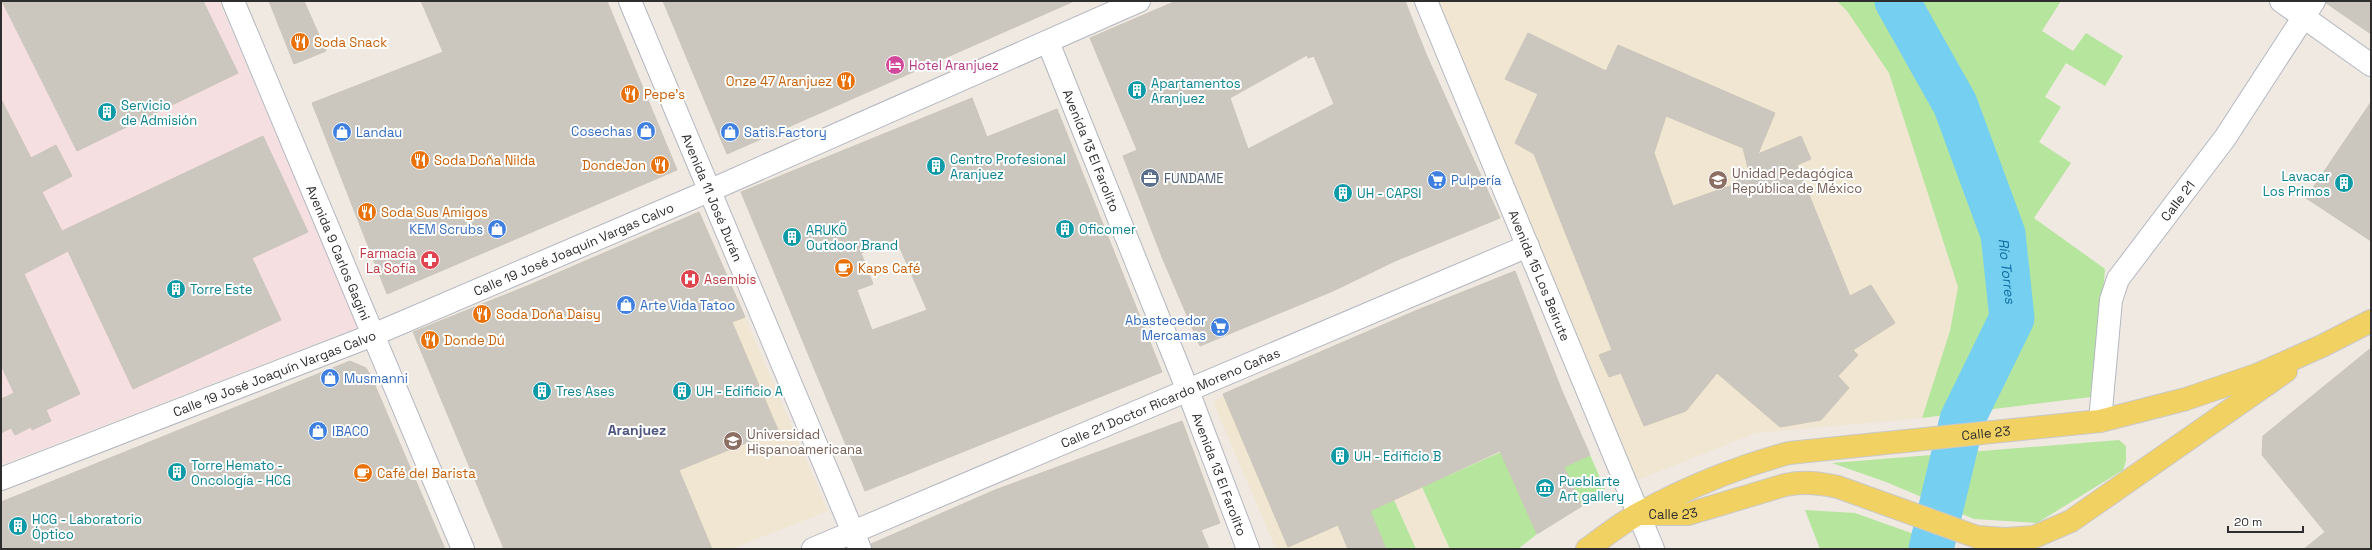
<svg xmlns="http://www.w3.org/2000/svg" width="2372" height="550" viewBox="0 0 2372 550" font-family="'Space Grotesk',sans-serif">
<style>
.education{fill:#f0e6d1}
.medical{fill:#f5dfe0}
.green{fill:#b6e59e}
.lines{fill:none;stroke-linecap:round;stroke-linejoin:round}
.river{stroke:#75cff0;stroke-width:45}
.building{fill:#cbc7bf;stroke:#cbc5ba;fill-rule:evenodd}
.minor-casing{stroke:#b4b7c1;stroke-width:24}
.major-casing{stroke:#c9c9c9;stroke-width:24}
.minor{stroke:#fff;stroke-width:22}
.major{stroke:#f2d163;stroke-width:22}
.labels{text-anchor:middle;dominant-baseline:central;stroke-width:4;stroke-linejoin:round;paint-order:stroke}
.food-label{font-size:13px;fill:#c56008;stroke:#fff;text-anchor:start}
.hotel-label{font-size:13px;fill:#b23c85;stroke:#fff;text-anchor:start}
.culture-label{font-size:13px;fill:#0d838f;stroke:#fff;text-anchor:start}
.shop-label{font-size:13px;fill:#366cbe;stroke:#fff;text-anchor:start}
.street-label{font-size:13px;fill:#2e2e2e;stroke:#fff}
.education-label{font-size:13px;fill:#785e54;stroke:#fff;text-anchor:start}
.service-label{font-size:13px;fill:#4e5e75;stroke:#fff;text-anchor:start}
.health-label{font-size:13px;fill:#be3a42;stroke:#fff;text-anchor:end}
.water-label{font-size:14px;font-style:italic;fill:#0d6fa3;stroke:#fff}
.neighbourhood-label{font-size:14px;font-weight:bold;fill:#4d5680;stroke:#fff}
</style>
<rect width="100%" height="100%" fill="#efe9e1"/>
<g class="education">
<polygon points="1439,1 1837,1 1847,11 1889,73 1958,287 1950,331 1922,418 1756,433 1637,480"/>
<polygon points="745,317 828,511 731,549 712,549 679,470 679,343"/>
<polygon points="1324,351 1411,413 1441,479 1422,487 1450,549 1416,549 1394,500 1338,525 1348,549 1276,549 1214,404 1215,400"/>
</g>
<polygon class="medical" points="1,1 219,1 359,327 1,465"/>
<g class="green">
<polygon points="1837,1 2061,1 2042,31 2073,51 2086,33 2123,56 2105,86 2066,63 2045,97 2061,107 2039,142 2071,163 2034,218 2105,269 2096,386 2091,397 1922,418 1950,331 1958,287 1889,73 1847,11"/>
<polygon points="2119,440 2126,446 2126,461 2123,470 2037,523 1974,519 1886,482 1832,463"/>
<polygon points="1501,452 1537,534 1518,549 1450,549 1422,487"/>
<polygon points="1590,455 1605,489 1582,506 1564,467"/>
<polygon points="1394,500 1416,549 1386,549 1370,511"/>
<polygon points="1805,510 1855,513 1956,549 1820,549"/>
</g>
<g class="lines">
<path class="river" id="s1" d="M1897 1 1955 104 2003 234 2012 318 1962 420 1931 549"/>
</g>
<g class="building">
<polygon points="2,1 203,1 238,73 77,151"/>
<polygon points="269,1 304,1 326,51 294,64"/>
<polygon points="421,1 607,1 677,170 387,294 312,103 443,52"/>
<polygon points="663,1 1072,1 1072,2 727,154"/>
<path d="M1176 1H1405L1426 54 1500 218 1395 261 1333 291 1200 346 1162 257 1123 156 1137 150 1090 38ZM1307 55 1308 58 1314 56 1334 104 1248 149 1230 98Z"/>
<polygon points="2326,1 2371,1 2371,34 2326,3"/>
<path d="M1528 33 1606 71 1618 45 1775 113 1758 154 1801 136 1811 159 1797 165 1850 296 1871 285 1895 323 1853 350 1858 355 1838 376 1849 388 1821 420 1780 427 1717 373 1686 411 1644 426 1621 373 1609 377 1599 355 1612 350 1534 154 1515 143 1538 94 1505 79ZM1666 116 1743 148 1749 172 1730 186 1673 206 1654 153Z"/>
<path d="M972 98 987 137 1057 109 1162 372 865 491 741 192ZM896 239 927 310 872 330 857 290 873 284 861 253Z"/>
<polygon points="1,99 31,158 56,145 72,176 42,192 62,231 263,136 308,232 252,258 281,320 133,389 68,251 24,274 80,394 46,410 51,421 32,430 31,427 15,435 11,428 1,433 1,399 14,393 1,365"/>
<polygon points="2371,102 2371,241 2306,198"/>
<polygon points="699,212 745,317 732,322 778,430 679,470 712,549 504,549 413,332 532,284"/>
<polygon points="1515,271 1562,391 1590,455 1564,467 1582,506 1537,534 1500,451 1370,511 1386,549 1348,549 1338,525 1288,547 1223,394 1415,311"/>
<polygon points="2371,348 2371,549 2304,549 2325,532 2262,455 2263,436"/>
<polygon points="350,361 366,368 371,376 445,549 1,549 1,502"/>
<polygon points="1182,421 1220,523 1201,530 1209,549 872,549 871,544 995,490"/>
</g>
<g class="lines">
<g class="minor-casing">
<g id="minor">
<path id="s2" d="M233 1 463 549"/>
<path id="s3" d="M630 1 860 549"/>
<path id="s4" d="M1426 1 1653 549"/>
<polyline points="2281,1 2371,65"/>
<path id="s5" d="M1048 42 1188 391 1248 549"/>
<path id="s6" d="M2100 421 2111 300 2118 279 2225 138 2314 1"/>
<path id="s7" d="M1 479 373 335 711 190 1139 1"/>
<path id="s8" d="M813 549 1528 246"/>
</g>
</g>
<g class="major-casing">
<g id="major">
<path id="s9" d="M1643 514H1688L1785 485C1804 481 1820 483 1838 487L1977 537 2005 539 2034 537 2071 521 2286 371"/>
<path id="s10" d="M1587 549C1604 537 1621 523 1640 513 1688 487 1737 467 1789 453L2100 421 2186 399 2259 374 2322 346 2371 321"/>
</g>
</g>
<use href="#minor" class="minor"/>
<use href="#major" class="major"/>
</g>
<defs>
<g id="restaurant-disc" transform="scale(1)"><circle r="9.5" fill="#e8710a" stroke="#fff"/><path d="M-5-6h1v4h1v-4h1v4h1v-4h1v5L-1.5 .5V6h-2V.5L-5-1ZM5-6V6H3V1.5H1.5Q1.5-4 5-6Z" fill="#fff"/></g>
<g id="hotel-disc" transform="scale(1)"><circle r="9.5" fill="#d1479c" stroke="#fff"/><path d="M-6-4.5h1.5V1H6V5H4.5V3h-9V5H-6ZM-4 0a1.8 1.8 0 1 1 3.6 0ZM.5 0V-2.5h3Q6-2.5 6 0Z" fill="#fff"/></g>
<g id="building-disc" transform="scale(1)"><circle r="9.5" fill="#0f9aa8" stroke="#fff"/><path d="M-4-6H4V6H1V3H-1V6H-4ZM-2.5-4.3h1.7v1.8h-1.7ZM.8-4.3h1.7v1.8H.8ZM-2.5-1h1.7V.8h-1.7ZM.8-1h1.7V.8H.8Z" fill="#fff"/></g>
<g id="shop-disc" transform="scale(1)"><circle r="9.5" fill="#3f7fe0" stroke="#fff"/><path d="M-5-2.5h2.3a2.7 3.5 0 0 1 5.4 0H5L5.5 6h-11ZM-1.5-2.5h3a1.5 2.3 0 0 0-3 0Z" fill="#fff"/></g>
<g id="office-disc" transform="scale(1)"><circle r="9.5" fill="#5c6f8a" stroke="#fff"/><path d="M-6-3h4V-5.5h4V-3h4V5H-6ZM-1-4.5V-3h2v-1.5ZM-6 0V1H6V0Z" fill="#fff"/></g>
<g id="supermarket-disc" transform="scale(1)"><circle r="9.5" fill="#3f7fe0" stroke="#fff"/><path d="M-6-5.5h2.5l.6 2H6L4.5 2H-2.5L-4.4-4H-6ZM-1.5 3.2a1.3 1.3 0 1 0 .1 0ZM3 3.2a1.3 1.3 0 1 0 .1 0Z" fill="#fff"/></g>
<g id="school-disc" transform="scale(1)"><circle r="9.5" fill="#8d6e63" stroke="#fff"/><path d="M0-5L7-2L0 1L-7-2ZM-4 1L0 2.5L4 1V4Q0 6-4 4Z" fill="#fff"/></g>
<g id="pharmacy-disc" transform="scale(1)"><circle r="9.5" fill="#e0444e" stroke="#fff"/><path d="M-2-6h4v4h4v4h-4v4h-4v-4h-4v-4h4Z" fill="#fff"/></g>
<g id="cafe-disc" transform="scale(1)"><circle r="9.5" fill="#e8710a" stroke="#fff"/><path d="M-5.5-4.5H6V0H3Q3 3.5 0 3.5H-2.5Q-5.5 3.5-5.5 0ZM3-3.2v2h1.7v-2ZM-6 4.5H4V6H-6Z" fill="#fff"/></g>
<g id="hospital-disc" transform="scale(1)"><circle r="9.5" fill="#e0444e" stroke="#fff"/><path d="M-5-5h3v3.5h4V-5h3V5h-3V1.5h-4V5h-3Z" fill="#fff"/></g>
<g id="university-disc" transform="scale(1)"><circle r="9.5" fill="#8d6e63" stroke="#fff"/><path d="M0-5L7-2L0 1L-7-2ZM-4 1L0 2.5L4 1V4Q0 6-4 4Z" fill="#fff"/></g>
<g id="museum-disc" transform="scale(1)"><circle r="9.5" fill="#0f9aa8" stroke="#fff"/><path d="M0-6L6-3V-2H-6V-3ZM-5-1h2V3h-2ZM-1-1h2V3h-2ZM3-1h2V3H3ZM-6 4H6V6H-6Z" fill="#fff"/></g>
</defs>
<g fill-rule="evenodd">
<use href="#restaurant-disc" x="300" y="42"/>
<use href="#hotel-disc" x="895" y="65"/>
<use href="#restaurant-disc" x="846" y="81"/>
<use href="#building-disc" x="1137" y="90"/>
<use href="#restaurant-disc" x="630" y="94"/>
<use href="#building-disc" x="107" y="112"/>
<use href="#shop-disc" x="646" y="131"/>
<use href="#shop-disc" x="342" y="132"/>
<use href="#shop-disc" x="730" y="132"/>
<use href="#restaurant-disc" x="420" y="160"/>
<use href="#restaurant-disc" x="660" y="165"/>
<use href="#building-disc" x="936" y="166"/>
<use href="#office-disc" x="1150" y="178"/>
<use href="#supermarket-disc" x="1437" y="180"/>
<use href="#school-disc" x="1718" y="180"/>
<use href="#building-disc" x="2344" y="183"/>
<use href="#building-disc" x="1343" y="193"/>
<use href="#restaurant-disc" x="367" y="212"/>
<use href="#shop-disc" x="497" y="229"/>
<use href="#building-disc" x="1065" y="229"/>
<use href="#building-disc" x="792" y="237"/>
<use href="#pharmacy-disc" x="430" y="260"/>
<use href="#cafe-disc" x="844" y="268"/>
<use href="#hospital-disc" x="690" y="279"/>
<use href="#building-disc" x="176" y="289"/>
<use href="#shop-disc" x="626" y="305"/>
<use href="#restaurant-disc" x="482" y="314"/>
<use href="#supermarket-disc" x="1220" y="327"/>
<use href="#restaurant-disc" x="430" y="340"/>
<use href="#shop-disc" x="330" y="378"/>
<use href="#building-disc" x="542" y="391"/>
<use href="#building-disc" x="682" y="391"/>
<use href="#shop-disc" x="318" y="431"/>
<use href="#university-disc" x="733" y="441"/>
<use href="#building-disc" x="1340" y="456"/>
<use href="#building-disc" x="177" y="472"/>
<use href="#cafe-disc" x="363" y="473"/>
<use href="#museum-disc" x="1545" y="488"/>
<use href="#building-disc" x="18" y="526"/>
</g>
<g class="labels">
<g class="food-label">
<text x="314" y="42">Soda Snack</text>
<text x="832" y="81" text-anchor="end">Onze 47 Aranjuez</text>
<text x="644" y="94">Pepe's</text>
<text x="434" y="160">Soda Doña Nilda</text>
<text x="646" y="165" text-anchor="end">DondeJon</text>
<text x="381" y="212">Soda Sus Amigos</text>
<text x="858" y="268">Kaps Café</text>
<text x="496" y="314">Soda Doña Daisy</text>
<text x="444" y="340">Donde Dú</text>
<text x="377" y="473">Café del Barista</text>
</g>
<g class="hotel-label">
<text x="909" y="65">Hotel Aranjuez</text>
</g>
<g class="culture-label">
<text x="1151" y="83">Apartamentos<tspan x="1151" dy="15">Aranjuez</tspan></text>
<text x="121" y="105">Servicio<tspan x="121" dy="15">de Admisión</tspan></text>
<text x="950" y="159">Centro Profesional<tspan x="950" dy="15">Aranjuez</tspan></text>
<text x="2330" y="176" text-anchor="end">Lavacar<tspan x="2330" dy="15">Los Primos</tspan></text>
<text x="1357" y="193">UH - CAPSI</text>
<text x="1079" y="229">Oficomer</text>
<text x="806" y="230">ARUKÖ<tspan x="806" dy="15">Outdoor Brand</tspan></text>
<text x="190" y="289">Torre Este</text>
<text x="556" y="391">Tres Ases</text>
<text x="696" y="391">UH - Edificio A</text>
<text x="1354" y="456">UH - Edificio B</text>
<text x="191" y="465">Torre Hemato -<tspan x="191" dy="15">Oncología - HCG</tspan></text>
<text x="1559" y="481">Pueblarte<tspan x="1559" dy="15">Art gallery</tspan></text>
<text x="32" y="519">HCG - Laboratorio<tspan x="32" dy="15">Óptico</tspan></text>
</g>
<g class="shop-label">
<text x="632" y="131" text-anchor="end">Cosechas</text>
<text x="356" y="132">Landau</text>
<text x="744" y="132">Satis.Factory</text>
<text x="1451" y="180">Pulpería</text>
<text x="483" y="229" text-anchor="end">KEM Scrubs</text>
<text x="640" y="305">Arte Vida Tatoo</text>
<text x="1206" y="320" text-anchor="end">Abastecedor<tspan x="1206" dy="15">Mercamas</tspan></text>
<text x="344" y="378">Musmanni</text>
<text x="332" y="431">IBACO</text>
</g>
<g class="street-label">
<text stroke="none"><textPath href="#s5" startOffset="117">Avenida 13 El Farolito</textPath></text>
<text stroke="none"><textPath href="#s3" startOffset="213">Avenida 11 José Durán</textPath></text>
<text stroke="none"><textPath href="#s6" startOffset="242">Calle 21</textPath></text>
<text stroke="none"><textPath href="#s7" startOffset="617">Calle 19 José Joaquín Vargas Calvo</textPath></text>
<text stroke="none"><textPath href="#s2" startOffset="273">Avenida 9 Carlos Gagini</textPath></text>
<text stroke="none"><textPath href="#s4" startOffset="297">Avenida 15 Los Beirute</textPath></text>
<text stroke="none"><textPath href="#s7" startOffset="293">Calle 19 José Joaquín Vargas Calvo</textPath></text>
<text stroke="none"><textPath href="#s8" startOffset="388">Calle 21 Doctor Ricardo Moreno Cañas</textPath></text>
<text stroke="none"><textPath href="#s10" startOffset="423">Calle 23</textPath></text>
<text stroke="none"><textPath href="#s5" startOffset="465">Avenida 13 El Farolito</textPath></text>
<text stroke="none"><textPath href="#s9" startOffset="30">Calle 23</textPath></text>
</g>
<g class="education-label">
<text x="1732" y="173">Unidad Pedagógica<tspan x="1732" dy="15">República de México</tspan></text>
<text x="747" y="434">Universidad<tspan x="747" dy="15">Hispanoamericana</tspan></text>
</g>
<g class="service-label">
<text x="1164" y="178">FUNDAME</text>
</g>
<g class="health-label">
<text x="416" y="253">Farmacia<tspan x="416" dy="15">La Sofía</tspan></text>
<text x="704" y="279" text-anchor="start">Asembis</text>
</g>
<g class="water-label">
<text stroke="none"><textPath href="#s1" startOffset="294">Río Torres</textPath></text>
</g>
<g class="neighbourhood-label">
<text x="637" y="430">Aranjuez</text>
</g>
</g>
<rect width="2372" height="550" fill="none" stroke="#2e2e2e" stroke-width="4"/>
<path d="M2228 526v6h75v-6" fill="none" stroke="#2e2e2e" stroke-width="2"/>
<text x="2234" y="526" font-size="12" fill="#2e2e2e" stroke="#ffffff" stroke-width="3" paint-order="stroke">20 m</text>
</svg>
